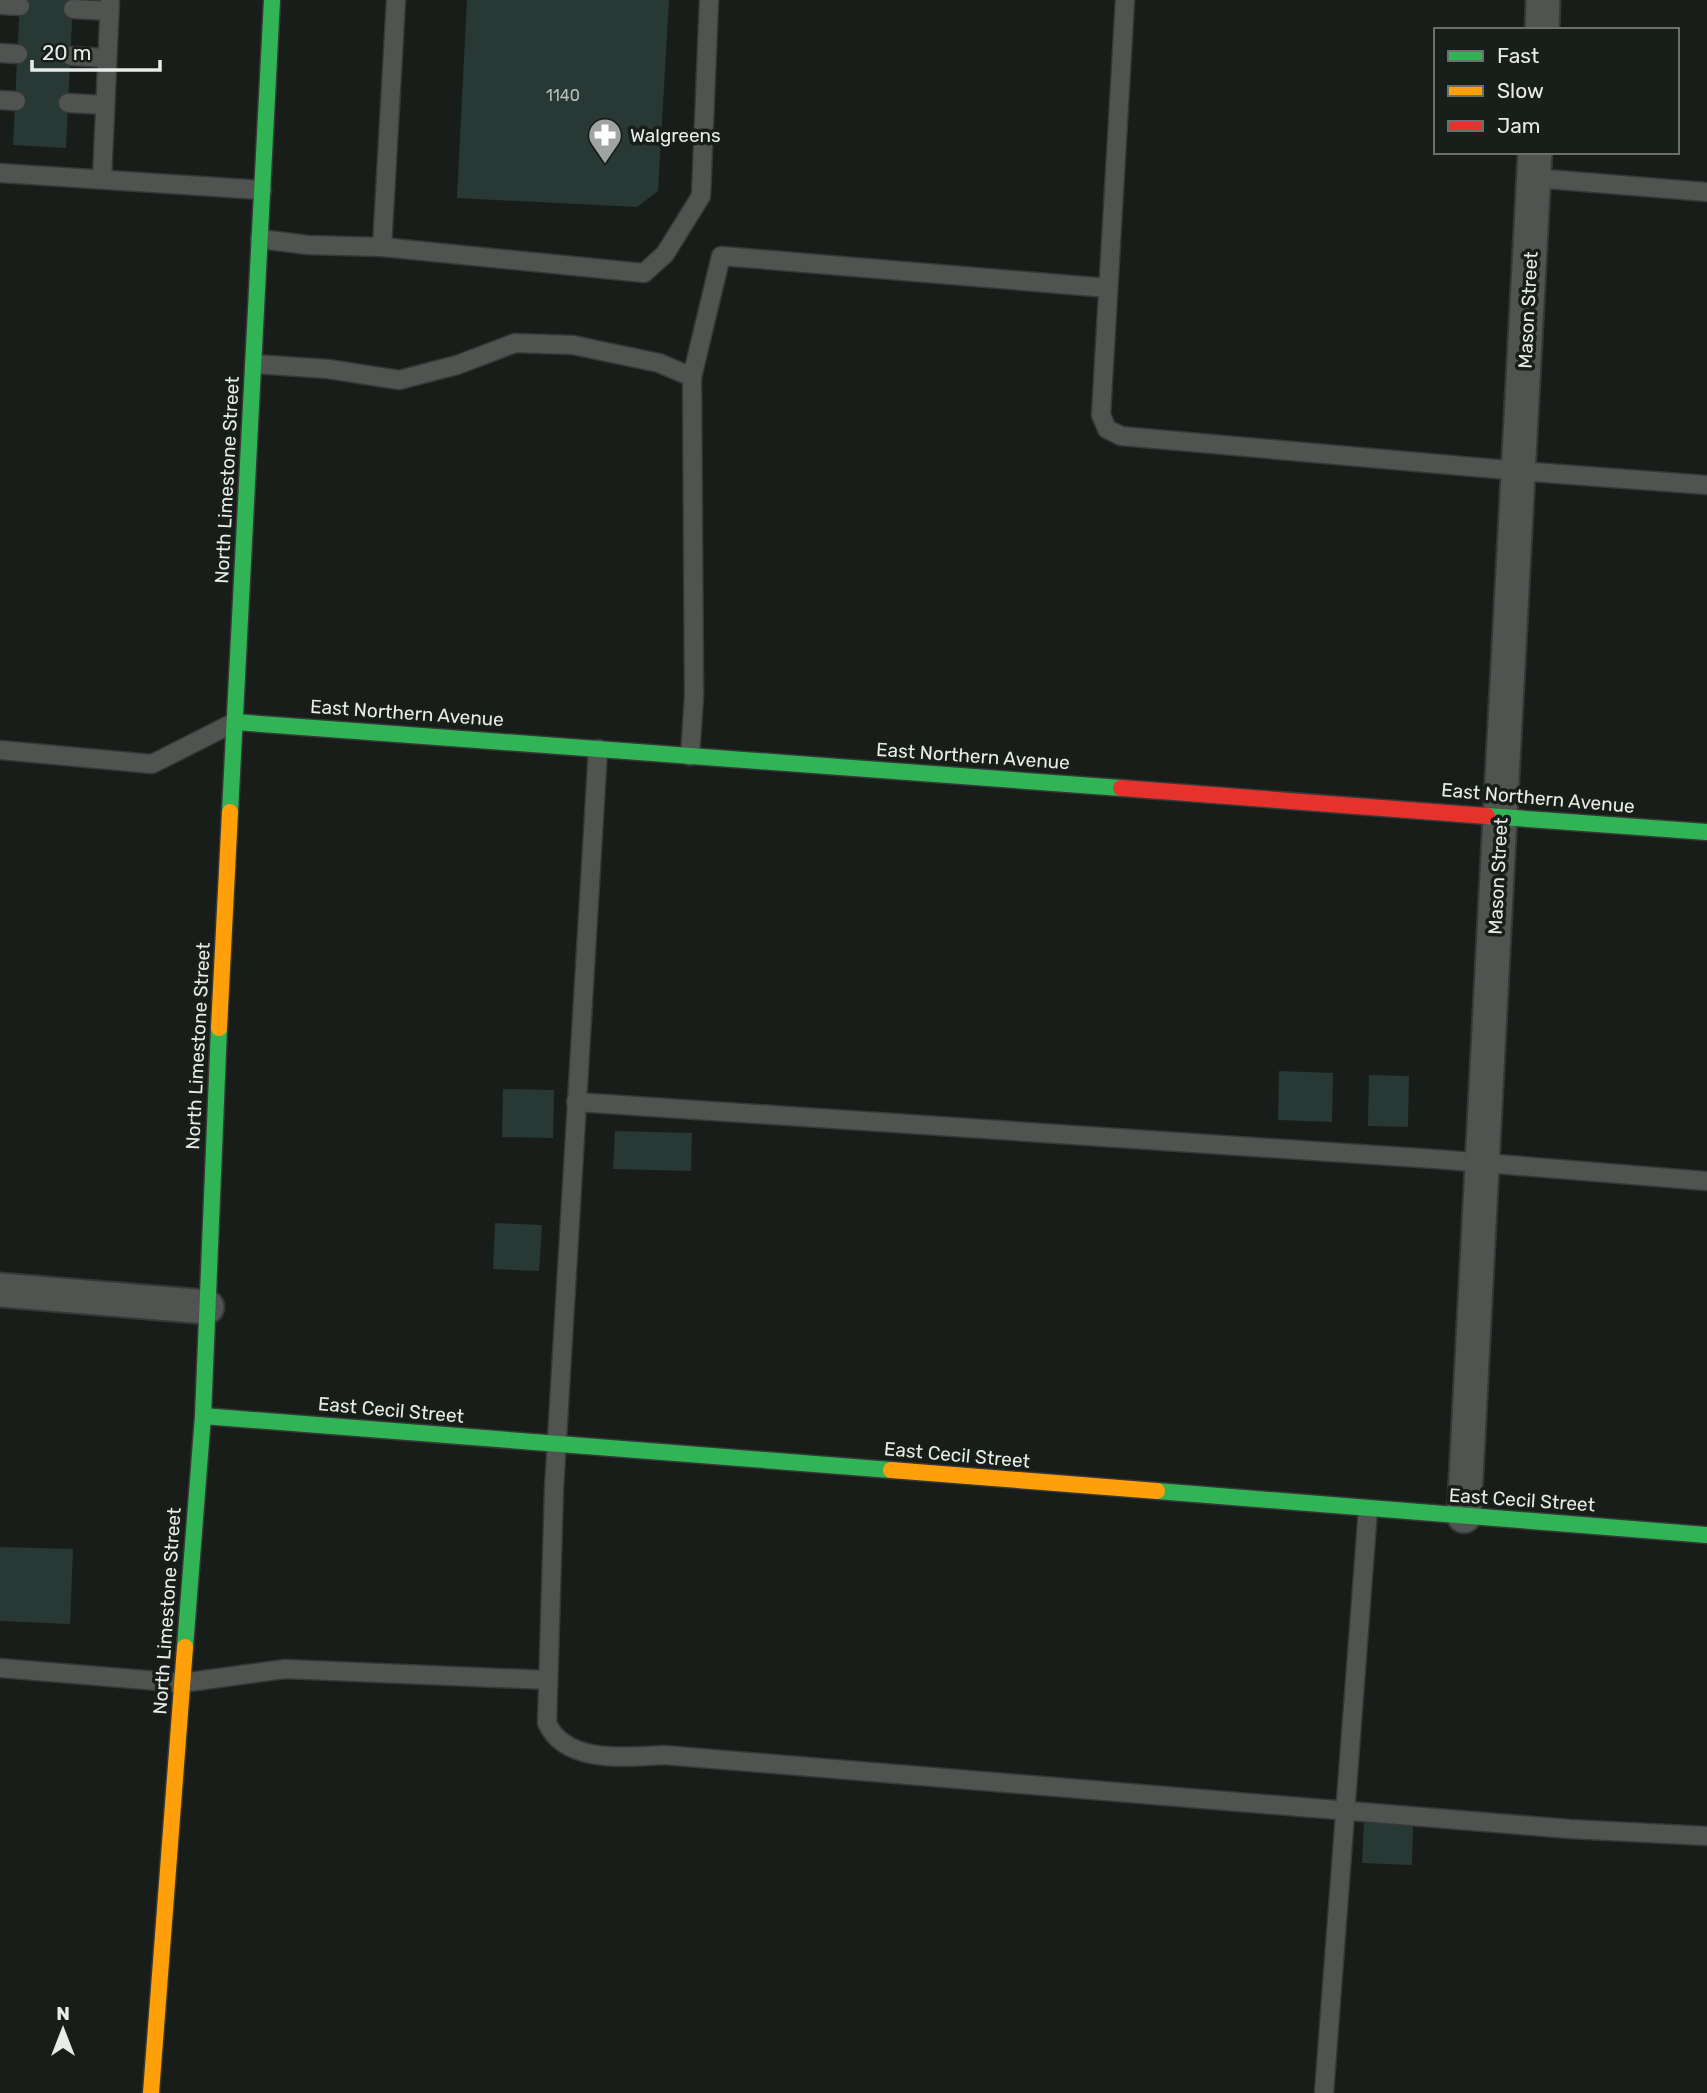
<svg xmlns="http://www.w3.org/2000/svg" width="1707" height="2093" viewBox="0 0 1707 2093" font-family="Rubik,sans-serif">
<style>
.building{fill:#283935}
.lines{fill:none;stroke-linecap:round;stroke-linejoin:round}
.lane-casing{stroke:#353836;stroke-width:21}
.street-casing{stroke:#353836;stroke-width:37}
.fast-casing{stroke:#353836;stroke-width:19}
.slow-casing{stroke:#353836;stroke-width:19}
.jam-casing{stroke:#353836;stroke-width:19}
.lane{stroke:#505350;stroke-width:18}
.street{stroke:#505350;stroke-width:33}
.fast{stroke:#30b455;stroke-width:16}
.slow{stroke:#ff9f0a;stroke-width:16}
.jam{stroke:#e5322d;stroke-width:16}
.labels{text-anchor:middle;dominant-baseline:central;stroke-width:7;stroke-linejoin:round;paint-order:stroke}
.number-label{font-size:16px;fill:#b8bfbc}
.poi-label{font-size:19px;fill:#e8ece9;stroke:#181e19;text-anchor:start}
.street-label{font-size:19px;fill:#e8ece9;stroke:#181e19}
</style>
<rect width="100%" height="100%" fill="#191d1a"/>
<g class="building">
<polygon points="20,0 73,0 66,148 13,145"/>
<polygon points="467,0 669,0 658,191 637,207 457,198"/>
<polygon points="1279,1071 1333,1073 1332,1122 1278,1120"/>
<polygon points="1369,1075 1409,1076 1408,1127 1368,1126"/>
<polygon points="503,1089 554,1090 553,1138 502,1137"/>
<polygon points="615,1131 692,1133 691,1171 613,1169"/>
<polygon points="495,1223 542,1225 539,1271 493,1269"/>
<polygon points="0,1547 73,1549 70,1624 0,1621"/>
<polygon points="1364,1821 1413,1823 1412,1865 1362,1863"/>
</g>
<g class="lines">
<g class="lane-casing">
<g id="lane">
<polyline points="1125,0 1101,415 1107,429 1121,436 1519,471 1707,485"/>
<polyline points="0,5 20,6"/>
<polyline points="73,9 109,11"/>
<polyline points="0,53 18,54"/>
<polyline points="71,56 107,58"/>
<polyline points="0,100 16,101"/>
<polyline points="68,103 105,105"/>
<polyline points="0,173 262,190"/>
<polyline points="1534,178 1707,192"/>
<polyline points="102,179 110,0"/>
<polyline points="260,239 308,245 382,247 644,273 665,254 701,196 709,0"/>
<polyline points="382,247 396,0"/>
<polyline points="254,364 328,369 399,380 457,365 515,343 573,345 659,363 692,377"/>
<path d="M598 749 554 1489 547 1723C565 1764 626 1757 664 1755L1570 1829 1707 1836"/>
<polyline points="0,750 152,764 235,722"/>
<polyline points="690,756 694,696 692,377 721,256 1108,288"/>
<polyline points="576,1102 1435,1159 1707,1181"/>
<polyline points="0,1668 182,1683 285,1669 548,1680"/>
<polyline points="1324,2093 1368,1509"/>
</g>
</g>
<g class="street-casing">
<g id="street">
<polyline points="1542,30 1543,0"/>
<polyline points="0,1290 207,1307"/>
<path d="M1464 1516C1486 1061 1512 607 1535 152"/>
</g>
</g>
<g class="fast-casing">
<g id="fast">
<polyline points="235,722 1121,788"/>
<polyline points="230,812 272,0"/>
<polyline points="1487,816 1707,832"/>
<polyline points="203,1416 891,1470"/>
<polyline points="1157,1491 1707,1535"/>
<polyline points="185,1647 203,1416 219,1028"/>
</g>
</g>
<g class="slow-casing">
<g id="slow">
<polyline points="219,1028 230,812"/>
<polyline points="891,1470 1157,1491"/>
<polyline points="151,2093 185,1647"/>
</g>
</g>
<g class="jam-casing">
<polyline id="jam" points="1121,788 1487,816"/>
</g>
<use href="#lane" class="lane"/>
<use href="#street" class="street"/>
<use href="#fast" class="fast"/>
<use href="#slow" class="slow"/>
<use href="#jam" class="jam"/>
</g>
<defs>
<g id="pharmacy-pin" transform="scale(1.75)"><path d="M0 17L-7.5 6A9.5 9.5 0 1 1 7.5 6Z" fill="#a0a4a1" stroke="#181e19"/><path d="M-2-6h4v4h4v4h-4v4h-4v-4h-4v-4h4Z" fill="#fff"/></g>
</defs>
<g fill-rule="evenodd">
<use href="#pharmacy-pin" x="605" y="135"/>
</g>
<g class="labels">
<g class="number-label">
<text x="563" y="95">1140</text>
</g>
<g class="poi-label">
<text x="630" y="135">Walgreens</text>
</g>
<g class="street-label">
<text transform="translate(1528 310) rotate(-87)">Mason Street</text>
<text transform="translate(227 480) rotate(-87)">North Limestone Street</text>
<text transform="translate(407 713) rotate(4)">East Northern Avenue</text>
<text transform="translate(973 756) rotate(4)">East Northern Avenue</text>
<text transform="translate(1538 798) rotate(5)">East Northern Avenue</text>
<text transform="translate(1498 876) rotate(-87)">Mason Street</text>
<text transform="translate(198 1046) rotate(-87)">North Limestone Street</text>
<text transform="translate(391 1410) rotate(5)">East Cecil Street</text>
<text transform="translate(957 1455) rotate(5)">East Cecil Street</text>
<text transform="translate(1522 1500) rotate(4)">East Cecil Street</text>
<text transform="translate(167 1611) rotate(-86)">North Limestone Street</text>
</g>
</g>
<rect x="1434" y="28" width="245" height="126" fill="#181e19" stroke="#6b706c" stroke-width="2"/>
<rect x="1448" y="51" width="35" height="10" fill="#30b455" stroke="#6b706c" stroke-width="2"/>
<text x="1497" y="63" font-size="21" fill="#e8ece9">Fast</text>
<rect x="1448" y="86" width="35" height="10" fill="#ff9f0a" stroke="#6b706c" stroke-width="2"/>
<text x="1497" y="98" font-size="21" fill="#e8ece9">Slow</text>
<rect x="1448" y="121" width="35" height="10" fill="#e5322d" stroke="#6b706c" stroke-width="2"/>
<text x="1497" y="133" font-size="21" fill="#e8ece9">Jam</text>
<g transform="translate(63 2030)" stroke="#181e19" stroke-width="5" paint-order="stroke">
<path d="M0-5L12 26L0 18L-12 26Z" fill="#e8ece9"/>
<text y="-10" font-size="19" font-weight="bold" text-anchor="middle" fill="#e8ece9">N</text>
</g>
<path d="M32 60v10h128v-10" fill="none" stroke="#e8ece9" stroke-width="3.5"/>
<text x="42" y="60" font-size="21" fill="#e8ece9" stroke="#181e19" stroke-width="5" paint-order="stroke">20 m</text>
</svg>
